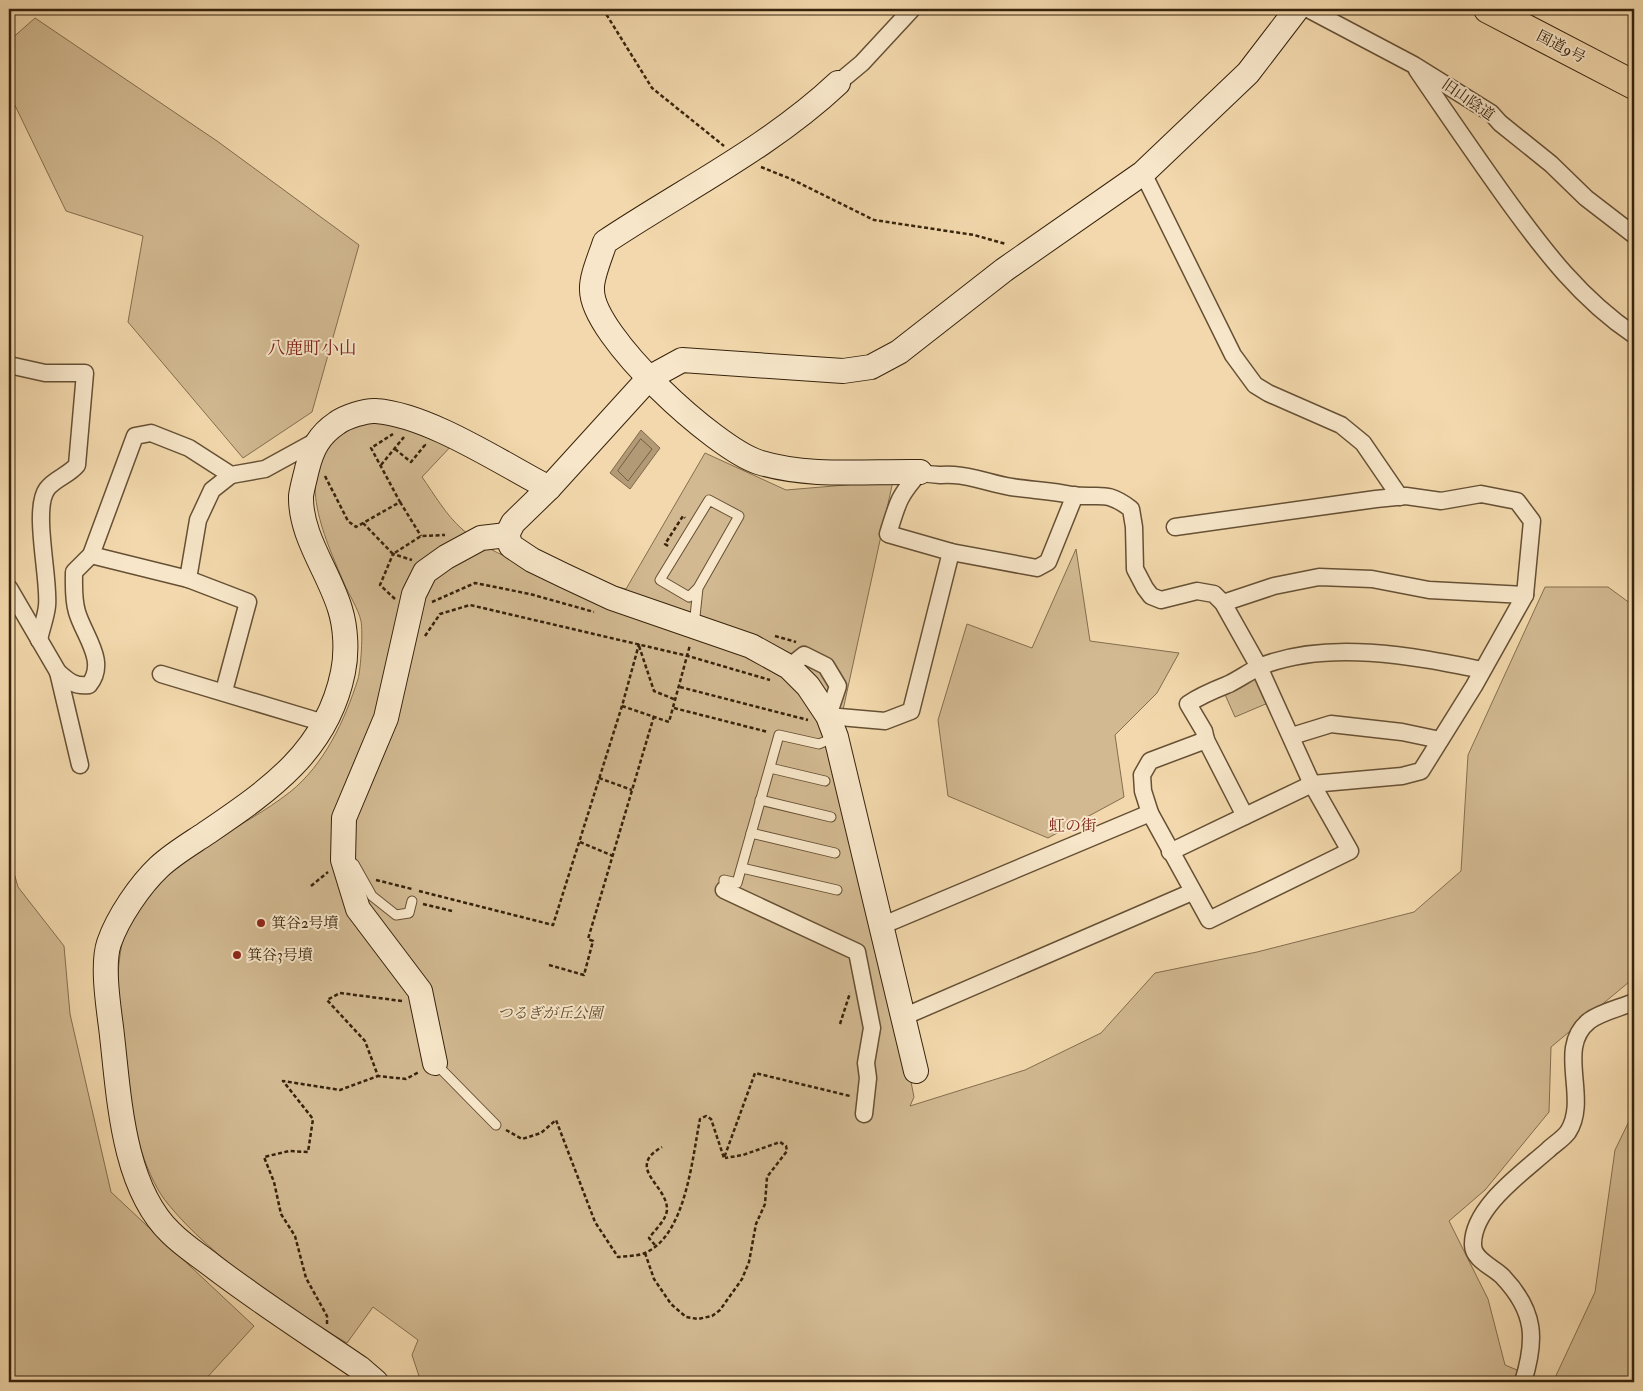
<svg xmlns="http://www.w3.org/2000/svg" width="1643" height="1391" viewBox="0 0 1643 1391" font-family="'IM FELL Double Pica','Noto Serif JP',serif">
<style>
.green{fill:#d2b991;stroke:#846e4e}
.water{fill:#b29a76;stroke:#816a4c}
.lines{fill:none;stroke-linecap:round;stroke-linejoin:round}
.shore{stroke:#745e41;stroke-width:1}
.lane-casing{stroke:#665034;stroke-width:11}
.street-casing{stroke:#665034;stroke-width:19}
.secondary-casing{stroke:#37230c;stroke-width:26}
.highway-casing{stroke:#37230c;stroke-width:30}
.path{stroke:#37230c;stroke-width:2.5;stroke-dasharray:4 2.5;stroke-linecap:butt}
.lane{stroke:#f7e6c9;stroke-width:9}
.street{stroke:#f7e6c9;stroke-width:16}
.secondary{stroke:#f7e6c9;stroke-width:24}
.highway{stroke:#f2d8ac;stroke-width:28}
.poi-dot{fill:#8f2418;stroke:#f7e6c9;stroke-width:2}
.labels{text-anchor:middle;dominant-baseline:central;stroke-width:4;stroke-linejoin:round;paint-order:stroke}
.street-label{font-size:15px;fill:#37230c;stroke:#f7e6c9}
.poi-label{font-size:15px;fill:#37230c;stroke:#f7e6c9;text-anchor:start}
.park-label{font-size:15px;font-style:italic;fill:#5e482d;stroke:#f7e6c9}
.neighbourhood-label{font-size:16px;fill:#7a1f14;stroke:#f7e6c9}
.quarter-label{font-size:18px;fill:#7a1f14;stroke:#f7e6c9}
</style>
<rect width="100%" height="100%" fill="#f2d8ac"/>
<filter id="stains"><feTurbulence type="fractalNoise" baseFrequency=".004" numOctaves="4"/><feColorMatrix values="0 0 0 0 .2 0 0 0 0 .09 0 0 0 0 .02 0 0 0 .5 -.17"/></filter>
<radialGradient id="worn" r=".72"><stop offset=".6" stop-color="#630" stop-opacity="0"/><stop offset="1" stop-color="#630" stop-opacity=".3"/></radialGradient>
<g class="green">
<polygon points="35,18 217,141 359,245 312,412 243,458 128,322 143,236 66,211 9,93 9,41"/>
<path d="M371 419 454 443 422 477C434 494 446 515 462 529 502 567 574 576 626 589L705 453 786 490 893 481 843 710V740L914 1097 910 1106 1025 1070 1101 1033 1155 973 1257 952 1414 912 1461 871 1468 755 1545 587H1608L1634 606V957L1629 982 1551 1047 1549 1112 1485 1190 1449 1221 1488 1299 1505 1365 1546 1382H421L412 1355 418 1340 373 1307 347 1343C287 1308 212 1258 168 1204 127 1156 107 1000 123 940 128 922 140 903 151 889 166 870 191 856 211 843 237 826 266 811 290 792 324 765 345 720 358 679 361 668 363 632 361 621 358 608 349 595 344 583 325 538 289 465 345 430 352 425 363 422 371 419Z"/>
<polygon points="1076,549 1090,641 1179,653 1157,693 1115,735 1124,797 1048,838 948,796 938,720 967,624 1032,648"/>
<polygon points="1256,676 1268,703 1235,717 1223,690"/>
<polygon points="9,855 18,887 64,946 70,1014 111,1192 254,1326 203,1382 9,1382"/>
<polygon points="1634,1111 1634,1382 1553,1382 1595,1292 1615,1150"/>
</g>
<polygon class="water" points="641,430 660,448 630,489 610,473"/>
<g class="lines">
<polygon class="shore" points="641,439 652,449 628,481 618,471"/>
<g class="lane-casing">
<g id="lane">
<polyline points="694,626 698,588 739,516 709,500 660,580 689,597 698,588"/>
<polyline points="770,768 825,781"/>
<polyline points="760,800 831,817"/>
<polyline points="751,833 835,853"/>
<polyline points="354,864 372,896 396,915 409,913 412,901"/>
<polyline points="742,868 837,890"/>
<polyline points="724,890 724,880 737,883 779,735 819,744 835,737"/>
<polyline points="435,1063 496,1125"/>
</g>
</g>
<g class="street-casing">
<g id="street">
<polyline points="1308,9 1414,65 1491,113 1500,123 1551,164 1586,198 1634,235"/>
<path d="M1417 70C1447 114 1477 158 1508 201 1545 252 1581 299 1634 335"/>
<polyline points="838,83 862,63 912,9"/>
<polyline points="1143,173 1233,355 1255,385 1268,393 1341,425 1363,443 1400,497"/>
<path d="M9 365 45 373H85L77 465C69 475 54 479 47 489 32 509 50 580 47 606 46 617 41 629 39 640"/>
<path d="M1075 495 1048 562 1037 568 951 552 888 534C898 502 898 497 920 472 937 477 938 474 954 475 973 476 992 484 1011 487 1031 490 1052 491 1072 495 1100 499 1105 489 1131 509L1134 527 1135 569 1145 588 1151 596 1161 600 1197 591 1214 594 1223 603 1259 667 1312 784 1350 851 1209 920 1150 813 1143 791 1142 775 1150 761 1206 740 1204 731 1188 704C1201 695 1214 690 1229 684 1239 679 1249 672 1259 667 1327 639 1413 656 1482 670"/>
<polyline points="91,555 188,579 198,520 212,490 231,475"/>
<polyline points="188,579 248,602 224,691"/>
<path d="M9 588 58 672C68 681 75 687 89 685 108 662 84 636 77 612 73 599 74 586 74 572L91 555 135 436 151 433 189 448 231 475 265 469 316 441"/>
<polyline points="1223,603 1274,586 1319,577 1372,579 1429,590 1525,595"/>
<polyline points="789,667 804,655 826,666 838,686 828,716 885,721 911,711 951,552"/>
<polyline points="58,672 80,765"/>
<polyline points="161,674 324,723"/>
<polyline points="1292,736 1331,724 1402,732 1440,740"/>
<polyline points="1206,740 1245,816"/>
<polyline points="1170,852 1312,784 1402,776 1421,771 1474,686 1525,595 1532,521 1517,501 1481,494 1441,501 1406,496 1376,499 1175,527"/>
<polyline points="724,890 857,952 872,1028 866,1063 868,1078 864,1114"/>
<polyline points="881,926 1150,813"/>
<polyline points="903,1017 1192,892"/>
<path d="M1523 1382C1536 1340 1536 1312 1503 1277 1495 1268 1473 1260 1473 1245 1472 1208 1522 1173 1548 1150 1554 1144 1563 1139 1568 1132 1590 1098 1555 1048 1589 1021 1601 1012 1620 1008 1634 1002"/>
</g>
</g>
<g class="secondary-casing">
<g id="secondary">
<path d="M838 83C770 147 683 190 605 242 601 255 591 277 592 290 592 336 715 448 758 462 810 478 867 471 920 472"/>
<polyline points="435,1063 420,991 358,909 343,860 344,818 386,718 414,594 425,572 446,557 481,538 507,535"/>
<polyline points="916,1071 836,737 828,716 808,686 789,667 751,646 612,598 565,576 532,560 511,546 507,535 513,523 549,488 649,378 682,360 843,371 871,367 899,352 1004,270 1143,173 1248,73 1297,9"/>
<path d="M376 1382 361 1369C310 1334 258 1301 210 1264 197 1254 183 1245 171 1233 121 1185 119 1092 111 1027 108 1004 102 964 109 943 118 917 140 885 159 867 173 854 190 844 205 834 268 791 327 752 343 672 347 653 346 628 340 609 329 572 300 536 301 496 302 488 305 478 307 469 312 449 319 435 337 423 345 417 366 410 376 411 429 415 501 463 549 488"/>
</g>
</g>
<g class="highway-casing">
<polyline id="highway" points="1488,9 1634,85"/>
</g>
<g class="path">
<polyline points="603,9 652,88 724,146"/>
<polyline points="761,167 791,179 874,220 974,235 1006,244"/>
<polyline points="395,449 411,462 425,445 423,444"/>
<polyline points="381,465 404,437"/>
<polyline points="325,476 348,521 356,527 400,502 371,448 393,434"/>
<polyline points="400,502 421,536"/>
<polyline points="363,523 393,554 421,536 445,535"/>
<polyline points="668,546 665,544 683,516 685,518"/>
<polyline points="395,599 380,585 393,554 412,560"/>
<polyline points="432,602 475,583 530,594 594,612"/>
<polyline points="425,636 440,614 470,605 688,656 770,680"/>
<polyline points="775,636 796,642"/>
<polyline points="639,646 654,691 676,700"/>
<polyline points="680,687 808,720"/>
<polyline points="622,706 669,722 690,645"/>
<polyline points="674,708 768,732"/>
<polyline points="599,778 632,790"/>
<polyline points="580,842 613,856"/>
<polyline points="376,880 412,889"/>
<polyline points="311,886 328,872"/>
<polyline points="419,891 553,925 622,706 639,644"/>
<polyline points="423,904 452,911"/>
<polyline points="549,965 584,975 593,941 588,939 654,716"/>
<polyline points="402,1001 340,993 327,1000 365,1041 378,1076 406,1079 419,1072"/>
<polyline points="840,1024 850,993"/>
<path d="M506 1130 522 1139 541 1133 556 1120 595 1222 618 1257C626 1256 638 1256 645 1253 686 1235 692 1159 700 1119L706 1116 711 1119 724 1158 755 1073 850 1096"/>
<path d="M655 1245 649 1238C655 1230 667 1219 667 1209 667 1185 625 1168 662 1147"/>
<polyline points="645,1253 654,1279 671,1304 686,1317 698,1319 712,1316 720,1310 742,1279 749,1262 756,1224 765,1204 767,1177 787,1151 786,1146 780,1142 743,1155 725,1158"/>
<polyline points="327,1324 327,1316 306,1278 295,1236 281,1214 274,1182 264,1157 289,1151 308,1152 313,1119 283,1081 340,1090 378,1076"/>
</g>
<use href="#lane" class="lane"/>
<use href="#street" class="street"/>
<use href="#secondary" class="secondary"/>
<use href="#highway" class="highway"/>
</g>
<g class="poi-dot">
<circle cx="261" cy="923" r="5"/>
<circle cx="237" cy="955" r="5"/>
</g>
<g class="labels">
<g class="street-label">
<text transform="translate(1561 47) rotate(27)">国道9号</text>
<text transform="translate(1468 100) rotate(35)">旧山陰道</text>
</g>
<g class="poi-label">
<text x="271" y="923">箕谷2号墳</text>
<text x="247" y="955">箕谷3号墳</text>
</g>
<g class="park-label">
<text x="550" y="1013">つるぎが丘公園</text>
</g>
<g class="neighbourhood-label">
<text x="1073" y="826">虹の街</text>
</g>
<g class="quarter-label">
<text x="312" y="348">八鹿町小山</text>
</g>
</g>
<rect width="1643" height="1391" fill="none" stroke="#f2d8ac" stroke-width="30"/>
<rect x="10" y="10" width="1623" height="1371" fill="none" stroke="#37230c" stroke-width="2.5"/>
<rect x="15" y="15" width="1613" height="1361" fill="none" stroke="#37230c"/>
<rect width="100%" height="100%" filter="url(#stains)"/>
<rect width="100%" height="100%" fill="url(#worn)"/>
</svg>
